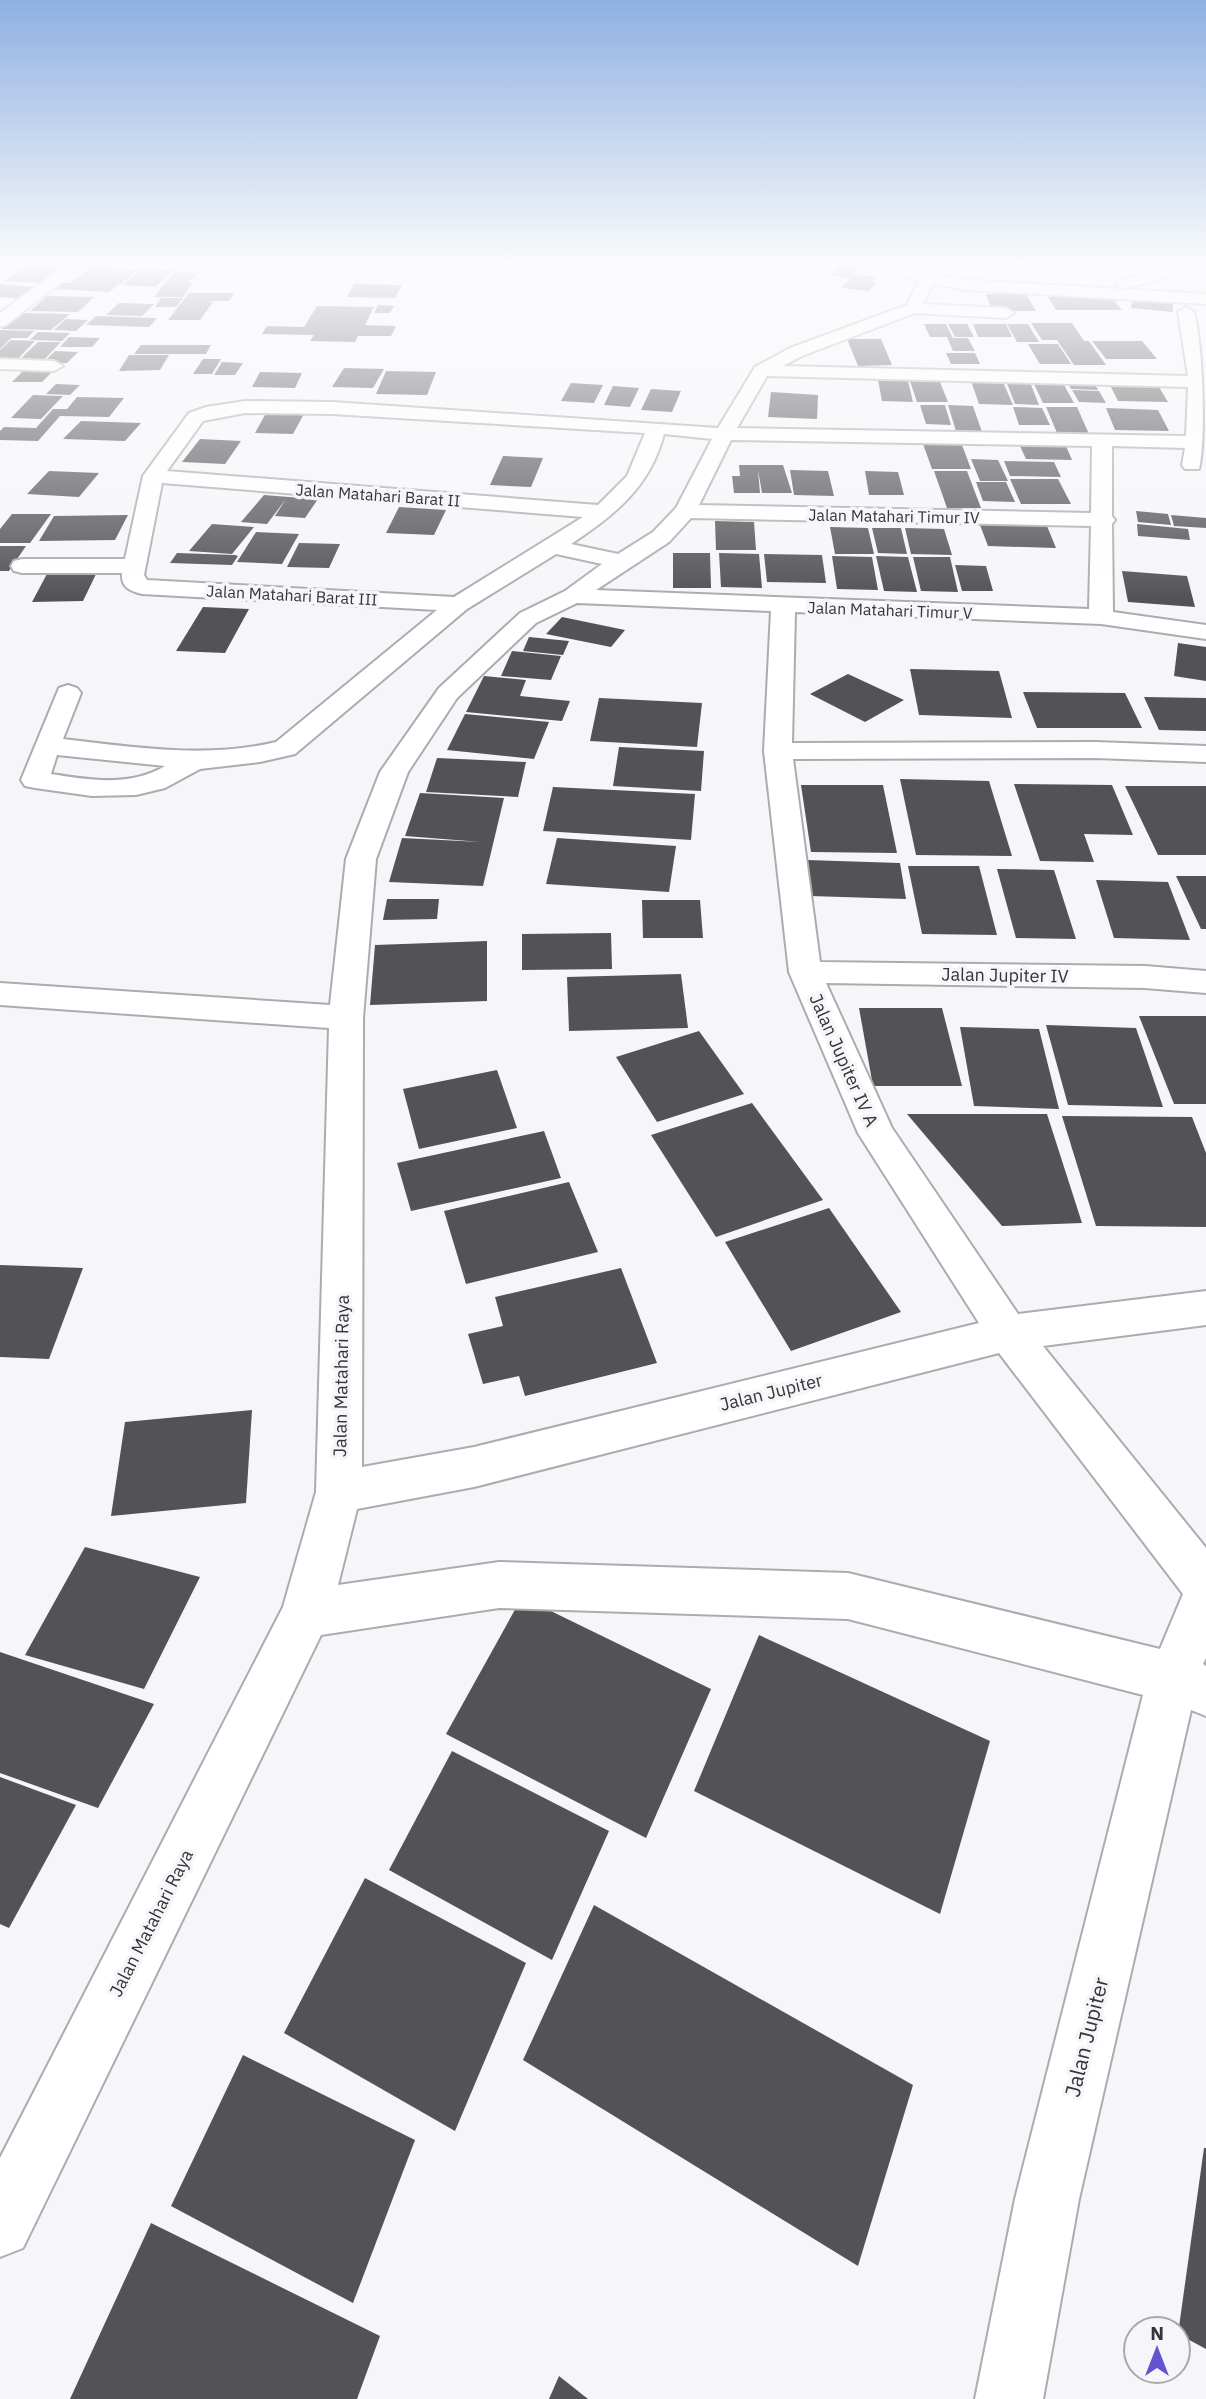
<svg xmlns="http://www.w3.org/2000/svg" width="1206" height="2399" viewBox="0 0 1206 2399" font-family="'IBM Plex Sans',sans-serif">
<style>
.building{fill:#535356}
.lines{fill:none;stroke-linecap:round;stroke-linejoin:round}
.minor-casing{stroke:#acacaf;stroke-width:4}
.minor{fill:#fff;fill-rule:evenodd}
.labels{text-anchor:middle;dominant-baseline:central;stroke-width:7;stroke-linejoin:round;paint-order:stroke}
.far-street-label{font-size:16px;fill:#353536;stroke:#f6f6fa}
.street-label{font-size:18px;fill:#353536;stroke:#f6f6fa}
.near-street-label{font-size:21px;fill:#353536;stroke:#f6f6fa}
</style>
<rect width="100%" height="100%" fill="#f6f6fa"/>
<g class="building">
<polygon points="29,264 76,264 49,283 4,281"/>
<polygon points="842,265 861,268 849,278 830,275"/>
<polygon points="92,267 139,270 109,292 55,289 64,283 70,283"/>
<polygon points="143,268 174,270 155,287 122,285"/>
<polygon points="175,272 198,273 188,283 193,283 183,297 154,297 165,283 179,283 165,282"/>
<polygon points="854,274 876,277 871,282 877,283 868,291 841,288"/>
<polygon points="0,284 42,288 24,299 0,297"/>
<polygon points="354,284 402,285 395,298 347,297"/>
<polygon points="189,293 234,293 229,301 206,301 213,302 200,320 168,320"/>
<polygon points="985,294 1026,294 1036,311 993,311"/>
<polygon points="1046,294 1110,295 1122,310 1056,310"/>
<polygon points="1133,295 1173,298 1173,312 1131,308"/>
<polygon points="47,296 94,297 78,312 30,311"/>
<polygon points="161,298 183,298 176,307 155,307"/>
<polygon points="119,303 154,304 142,316 106,315"/>
<polygon points="378,305 394,306 390,313 374,313"/>
<polygon points="317,306 374,307 365,325 396,326 391,336 358,336 355,342 310,341 314,335 262,334 267,326 304,327"/>
<polygon points="23,313 70,314 51,330 1,329"/>
<polygon points="96,316 157,318 149,327 86,325"/>
<polygon points="66,319 88,320 76,331 54,330"/>
<polygon points="1031,323 1072,323 1084,341 1089,341 1106,365 1074,365 1057,340 1042,340"/>
<polygon points="924,324 946,324 953,338 968,338 975,351 953,351 947,337 930,337"/>
<polygon points="948,324 967,324 974,337 955,337"/>
<polygon points="973,324 1006,324 1012,337 978,337"/>
<polygon points="1007,324 1028,324 1039,342 1017,342"/>
<polygon points="0,330 34,331 27,338 11,338 0,349"/>
<polygon points="38,332 70,333 62,341 30,340"/>
<polygon points="69,337 100,338 92,347 60,347"/>
<polygon points="847,339 881,339 892,365 858,366"/>
<polygon points="11,340 35,341 13,364 0,363 0,350"/>
<polygon points="1092,341 1142,341 1157,359 1106,359"/>
<polygon points="38,342 61,342 41,363 16,363"/>
<polygon points="1028,344 1058,344 1071,364 1040,364"/>
<polygon points="141,345 211,345 206,354 134,354"/>
<polygon points="55,351 78,352 67,363 43,363"/>
<polygon points="946,353 975,353 980,364 951,364"/>
<polygon points="129,355 169,355 160,370 119,371"/>
<polygon points="203,359 221,359 212,374 193,374"/>
<polygon points="222,362 243,363 235,375 214,375"/>
<polygon points="26,368 55,369 42,382 12,382"/>
<polygon points="344,368 384,369 373,388 332,387"/>
<polygon points="386,371 436,372 427,395 376,394"/>
<polygon points="260,372 302,373 295,388 252,387"/>
<polygon points="878,380 908,381 913,402 882,401"/>
<polygon points="1066,380 1093,380 1098,390 1071,389"/>
<polygon points="910,381 940,382 948,402 917,402"/>
<polygon points="971,381 1003,382 1013,405 979,404"/>
<polygon points="1006,381 1030,382 1039,405 1015,404"/>
<polygon points="1108,381 1156,382 1168,402 1118,401"/>
<polygon points="1033,382 1063,383 1074,403 1043,403"/>
<polygon points="571,383 603,385 594,403 561,401"/>
<polygon points="56,384 80,385 70,395 46,394"/>
<polygon points="613,386 639,388 630,407 604,405"/>
<polygon points="651,389 681,391 672,412 641,410"/>
<polygon points="1072,390 1099,391 1106,403 1079,402"/>
<polygon points="771,392 818,395 817,419 768,417"/>
<polygon points="33,395 63,396 41,419 11,418"/>
<polygon points="77,397 124,398 109,417 60,416 38,441 0,440 0,431 4,427 36,428 53,409 67,409"/>
<polygon points="920,405 945,405 951,425 926,424"/>
<polygon points="948,405 973,406 982,432 956,431"/>
<polygon points="1013,407 1042,408 1050,425 1019,425"/>
<polygon points="1046,407 1077,407 1089,434 1057,433"/>
<polygon points="1106,408 1158,410 1169,431 1115,430"/>
<polygon points="266,413 304,414 293,434 255,433"/>
<polygon points="81,421 141,423 125,441 63,439"/>
<polygon points="200,439 241,441 225,464 182,462"/>
<polygon points="923,444 962,445 971,469 932,469"/>
<polygon points="1020,446 1066,446 1072,460 1026,459"/>
<polygon points="503,456 543,458 531,487 490,485"/>
<polygon points="971,459 998,460 1008,481 980,481"/>
<polygon points="1004,461 1054,462 1061,477 1010,476"/>
<polygon points="739,465 783,465 792,493 762,493 758,470 760,493 734,493 732,476 740,476"/>
<polygon points="790,470 828,471 834,496 794,495"/>
<polygon points="49,471 99,473 79,497 27,494"/>
<polygon points="865,471 898,472 904,495 869,495"/>
<polygon points="934,471 967,471 981,508 947,508"/>
<polygon points="1010,479 1058,479 1071,504 1021,504"/>
<polygon points="976,482 1006,482 1015,502 983,501"/>
<polygon points="264,495 289,497 318,499 305,518 275,516 286,499 267,524 241,522"/>
<polygon points="399,507 446,510 434,535 386,533"/>
<polygon points="1136,511 1168,514 1171,525 1138,522"/>
<polygon points="12,514 51,514 30,543 0,543 0,529"/>
<polygon points="128,515 115,540 39,541 54,516"/>
<polygon points="1171,515 1206,518 1206,528 1174,526"/>
<polygon points="715,521 754,522 756,550 716,550"/>
<polygon points="212,524 254,527 232,554 189,551"/>
<polygon points="1137,524 1188,529 1190,540 1138,536"/>
<polygon points="980,525 1047,526 1056,548 988,546"/>
<polygon points="830,527 868,528 874,554 835,554"/>
<polygon points="872,528 901,528 907,554 878,553"/>
<polygon points="905,528 944,529 952,555 911,554"/>
<polygon points="256,532 299,534 282,564 237,562"/>
<polygon points="299,543 340,544 329,568 287,567"/>
<polygon points="0,546 26,546 9,571 0,571"/>
<polygon points="177,553 235,555 238,556 232,565 170,563"/>
<polygon points="673,553 710,553 711,588 673,588"/>
<polygon points="719,553 759,554 762,588 721,587"/>
<polygon points="764,554 822,555 826,583 767,582"/>
<polygon points="832,556 872,557 878,590 837,589"/>
<polygon points="876,556 908,557 917,592 884,591"/>
<polygon points="913,557 950,557 958,592 921,591"/>
<polygon points="955,565 986,566 993,591 962,591"/>
<polygon points="49,570 98,570 83,601 32,602"/>
<polygon points="1122,571 1187,576 1195,607 1128,602"/>
<polygon points="203,607 249,609 225,653 176,651"/>
<polygon points="562,617 625,630 611,647 546,634"/>
<polygon points="529,637 569,641 563,655 523,651"/>
<polygon points="1178,643 1206,647 1206,681 1174,676"/>
<polygon points="512,651 561,656 551,680 501,676"/>
<polygon points="910,669 999,671 1012,718 919,715"/>
<polygon points="848,674 904,700 865,722 810,694"/>
<polygon points="484,676 526,680 520,696 570,701 562,721 466,712"/>
<polygon points="1023,692 1125,693 1142,728 1037,728"/>
<polygon points="1144,697 1206,698 1206,731 1159,730"/>
<polygon points="599,698 702,703 697,747 590,741"/>
<polygon points="465,714 549,722 534,759 447,750"/>
<polygon points="619,747 704,751 701,791 613,786"/>
<polygon points="437,758 526,762 518,797 426,792"/>
<polygon points="900,779 989,781 1012,856 916,855"/>
<polygon points="1014,784 1112,785 1133,835 1084,834 1094,862 1040,861"/>
<polygon points="801,785 883,785 897,853 811,852"/>
<polygon points="1125,786 1206,786 1206,855 1158,855"/>
<polygon points="553,787 695,794 691,840 543,831"/>
<polygon points="420,793 504,798 483,886 389,882 402,838 481,842 405,836"/>
<polygon points="557,838 676,846 669,892 546,884"/>
<polygon points="807,860 900,863 906,899 810,896"/>
<polygon points="908,866 979,866 997,935 922,934"/>
<polygon points="997,869 1054,870 1076,939 1016,938"/>
<polygon points="1176,876 1206,876 1206,929 1201,929"/>
<polygon points="1096,880 1168,882 1190,940 1114,938"/>
<polygon points="387,899 439,899 437,919 383,920"/>
<polygon points="642,900 700,900 703,938 643,938"/>
<polygon points="611,933 612,969 522,970 522,934"/>
<polygon points="487,941 487,1001 370,1005 375,945"/>
<polygon points="681,974 688,1028 569,1031 567,977"/>
<polygon points="859,1008 942,1008 962,1086 873,1086"/>
<polygon points="1139,1016 1206,1016 1206,1104 1174,1104"/>
<polygon points="1046,1025 1136,1028 1163,1107 1068,1105"/>
<polygon points="960,1027 1039,1029 1059,1109 974,1106"/>
<polygon points="699,1031 744,1094 657,1122 616,1057"/>
<polygon points="497,1070 517,1128 419,1149 403,1089"/>
<polygon points="752,1103 823,1200 716,1237 651,1135"/>
<polygon points="907,1114 1047,1114 1082,1223 1002,1226"/>
<polygon points="1062,1116 1192,1117 1206,1153 1206,1227 1096,1226"/>
<polygon points="544,1131 561,1178 411,1211 397,1163"/>
<polygon points="569,1182 598,1252 466,1284 444,1211"/>
<polygon points="829,1208 901,1312 791,1351 725,1242"/>
<polygon points="0,1265 83,1268 49,1359 0,1357"/>
<polygon points="621,1268 657,1363 525,1396 519,1376 483,1384 468,1334 503,1326 495,1297"/>
<polygon points="252,1410 246,1503 111,1516 125,1422"/>
<polygon points="85,1547 200,1577 144,1689 25,1655"/>
<polygon points="522,1597 711,1689 646,1838 446,1734"/>
<polygon points="759,1635 990,1741 940,1914 694,1791"/>
<polygon points="0,1652 154,1704 98,1808 0,1773"/>
<polygon points="452,1751 609,1831 552,1960 389,1870"/>
<polygon points="0,1777 76,1805 9,1928 0,1924"/>
<polygon points="365,1878 526,1963 455,2131 284,2033"/>
<polygon points="594,1905 913,2085 858,2266 523,2060"/>
<polygon points="243,2055 415,2140 353,2303 171,2206"/>
<polygon points="1204,2148 1206,2148 1206,2349 1178,2334"/>
<polygon points="151,2223 380,2336 357,2399 70,2399"/>
<polygon points="559,2376 588,2399 549,2399"/>
</g>
<g class="lines">
<g class="minor-casing">
<g id="minor">
<polygon points="67,264 85,264 6,325 0,326 0,313"/>
<path d="M868 264C901 264 934 275 967 280L1206 294V304L967 290 933 284 923 304 1006 308 1014 313 1006 318 915 313 802 356 783 366 1188 376 1178 312 1186 307 1194 312C1203 344 1206 442 1199 469H1185L1182 465 1185 448 1112 446V516L1115 520 1112 524 1113 612 1206 625V639L1101 624 795 612 792 743 1095 742 1206 746V762L1095 758 793 759 820 962 1145 966 1206 971V993L1145 988 826 983 892 1128 1018 1314 1206 1291V1325L1043 1346 1206 1548V1658L1203 1664 1206 1666V1716L1191 1710 1079 2199 1043 2399H975L1015 2199 1143 1695 848 1619 499 1608 321 1635 23 2248 0 2257V2158L283 1607 316 1492 329 1028 0 1005V983L330 1005 346 859 380 772 439 688 520 613 565 591 602 564 556 554 467 609 295 754 260 762 200 769 165 788 136 795 92 796 35 788 25 786 21 780 59 688 68 685 77 688 81 693 63 739C134 747 205 759 276 742L437 610 142 594C129 591 121 587 122 573H22L14 571 11 566 14 561 22 559H125L143 476 189 413 206 407 245 401 332 402 718 428 755 367 790 348 907 305 919 281 870 267ZM767 376 1188 387 1186 436 737 428ZM245 413 332 414 645 433 627 476 598 505 167 471 203 421ZM664 434 712 439 676 508 653 532 618 554 571 544C615 515 650 487 664 434ZM731 440 1092 446 1091 513 699 505ZM162 483 583 517 454 597 147 580 144 575ZM691 518 1091 526 1089 609 596 590 669 542ZM577 603 771 611 764 751 789 972 858 1133 979 1323 474 1447 362 1467 363 1018 376 859 408 772 457 698 536 623ZM57 755 165 766C130 787 89 780 51 774ZM999 1353 1183 1594 1160 1649 848 1573 499 1562 338 1585 357 1509 474 1487Z"/>
<polygon points="1180,264 1204,264 1201,267 1125,289 1117,284 1119,281"/>
<polygon points="0,359 54,361 63,366 54,371 0,369"/>
</g>
</g>
<use href="#minor" class="minor"/>
</g>
<linearGradient id="sky" x2="0" y2="1"><stop stop-color="#8eb0e1"/><stop offset="0.44" stop-color="#fbfbfd"/><stop offset="1" stop-color="#fbfbfd" stop-opacity="0"/></linearGradient>
<rect width="1206" height="600" fill="url(#sky)"/>
<g class="labels">
<g class="far-street-label">
<text transform="translate(378 495) rotate(4)">Jalan Matahari Barat II</text>
<text transform="translate(894 516) rotate(1)">Jalan Matahari Timur IV</text>
<text transform="translate(292 595) rotate(3)">Jalan Matahari Barat III</text>
<text transform="translate(890 610) rotate(2)">Jalan Matahari Timur V</text>
</g>
<g class="street-label">
<text transform="translate(1005 975) rotate(1)">Jalan Jupiter IV</text>
<text transform="translate(844 1060) rotate(66)">Jalan Jupiter IV A</text>
<text transform="translate(341 1376) rotate(-89)">Jalan Matahari Raya</text>
<text transform="translate(771 1392) rotate(-14)">Jalan Jupiter</text>
<text transform="translate(151 1923) rotate(-63)">Jalan Matahari Raya</text>
</g>
<g class="near-street-label">
<text transform="translate(1086 2037) rotate(-76)">Jalan Jupiter</text>
</g>
</g>
<g transform="translate(1157 2350)"><circle r="33" fill="#f6f6fa" stroke="#a9a9ac" stroke-width="2"/>
<path d="M0-5L12 26L0 18L-12 26Z" fill="#6353cc"/>
<text y="-10" font-size="19" font-weight="bold" text-anchor="middle" fill="#353536">N</text>
</g>
</svg>
